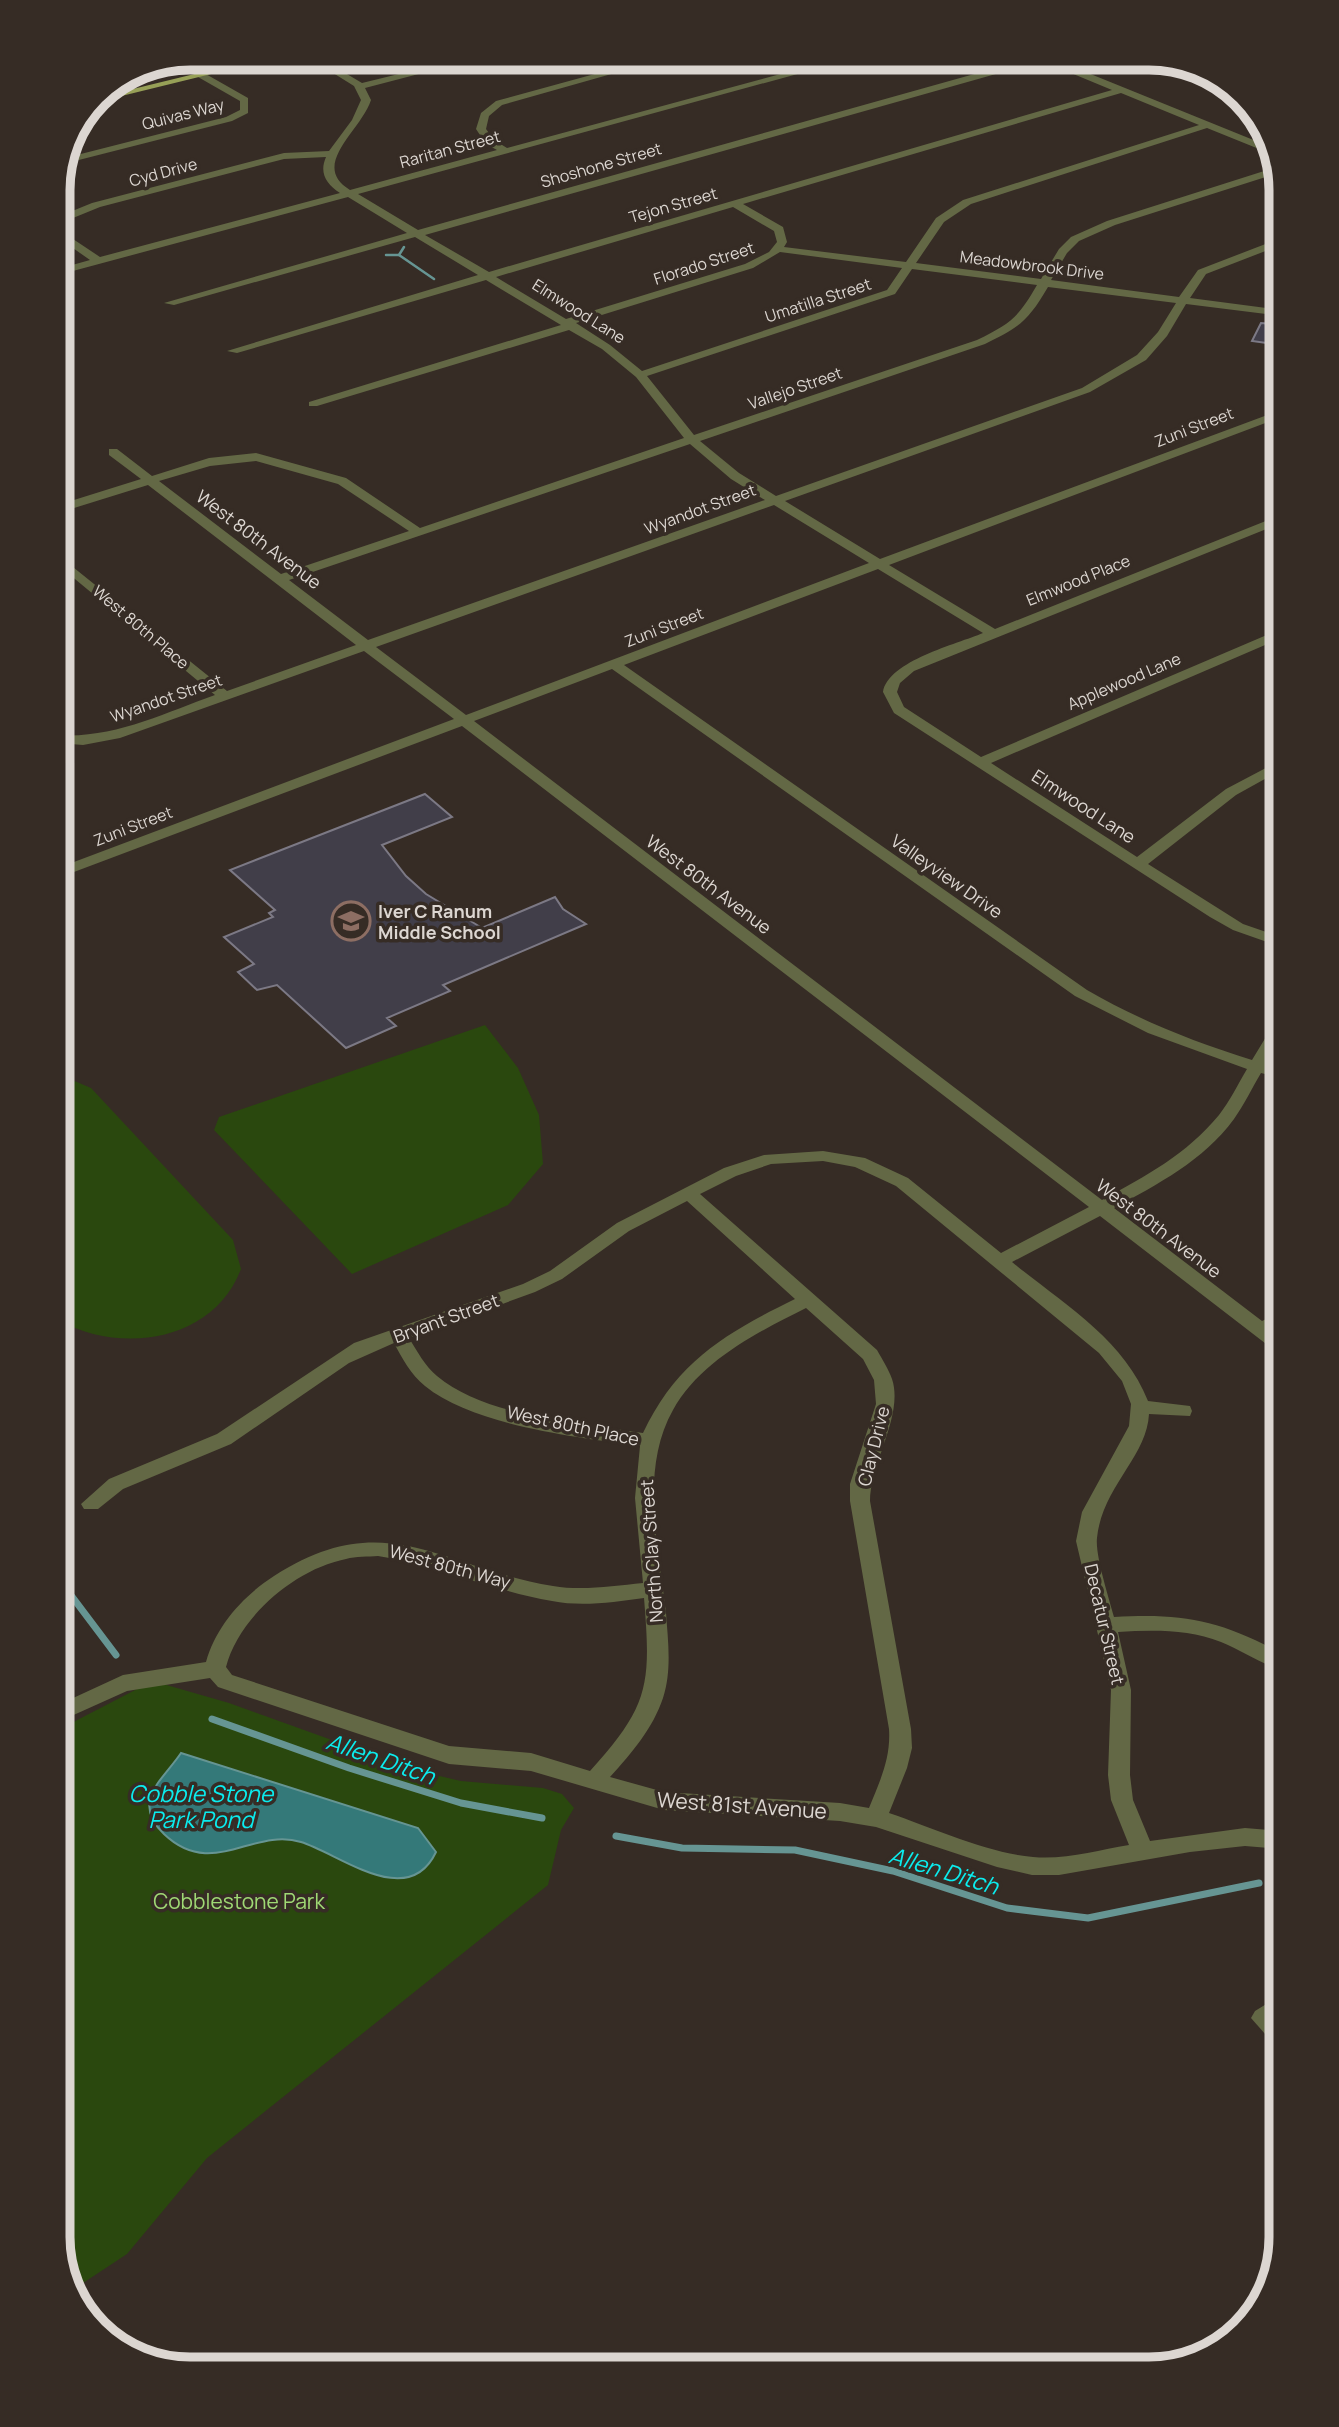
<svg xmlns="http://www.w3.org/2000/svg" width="1339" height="2427" viewBox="0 0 1339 2427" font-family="Manrope,sans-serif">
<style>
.green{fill:#2a480e}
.water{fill:#347979;stroke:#669593;stroke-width:2}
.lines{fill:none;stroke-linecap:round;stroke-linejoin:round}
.stream-far1{stroke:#669593;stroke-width:2.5}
.stream{stroke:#669593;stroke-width:7}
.building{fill:#413e49;stroke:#7c7985;stroke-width:2}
.minor{fill:#636845;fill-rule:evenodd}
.major{fill:#97a057;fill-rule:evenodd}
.labels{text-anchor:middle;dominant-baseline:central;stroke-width:7;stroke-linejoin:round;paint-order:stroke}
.far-street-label{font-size:16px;fill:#dcd6d1;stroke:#362c25}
.street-label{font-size:18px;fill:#dcd6d1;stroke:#362c25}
.poi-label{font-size:18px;font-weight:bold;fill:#dcd6d1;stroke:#362c25;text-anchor:start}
.near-street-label{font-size:21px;fill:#dcd6d1;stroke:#362c25}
.near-park-label{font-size:21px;fill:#9fd974;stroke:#362c25}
.near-water-label{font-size:23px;font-style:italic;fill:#0becee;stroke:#362c25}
.rim{fill:none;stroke:#dcd6d1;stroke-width:9}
</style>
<rect width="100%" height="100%" fill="#362c25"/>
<g class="green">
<polygon points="485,1025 518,1068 539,1115 543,1164 508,1205 352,1274 214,1130 219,1117"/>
<path d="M58 1074 91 1088 233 1240 241 1269C213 1342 121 1355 58 1320Z"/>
<polygon points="163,1684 229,1703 418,1771 461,1781 543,1788 562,1794 574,1808 561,1830 548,1885 207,2158 127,2254 71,2291 58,2237 58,1730 139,1688"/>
</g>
<path class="water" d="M181 1753 418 1828 436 1852C408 1911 340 1854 301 1842 253 1827 212 1880 164 1834 130 1801 163 1780 181 1753Z"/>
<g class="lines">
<g class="stream-far1">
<polyline points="404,247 399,255 434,279"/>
<polyline points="386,255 399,255"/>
</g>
<g class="stream">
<polyline points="58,1578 116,1655"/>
<polyline points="212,1719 349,1768 461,1803 542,1818"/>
<polyline points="616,1836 682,1848 795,1850 893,1871 1007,1908 1088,1918 1259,1883"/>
</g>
</g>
<g class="building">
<polygon points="1261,323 1281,325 1281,345 1252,341"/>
<polygon points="425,794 452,817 382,845 406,876 426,894 482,928 555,897 563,909 586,924 443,985 450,991 387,1018 396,1026 346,1048 277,985 257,990 238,972 254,964 224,937 273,917 269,913 275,910 230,870"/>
</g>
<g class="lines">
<g class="minor">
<path d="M309 58H320L362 83 464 58H480L365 88 371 100C361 131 309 165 350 190L497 150 486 144 476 129 481 113 496 101 653 58H668L502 105 489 116 486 129 494 140 507 148 840 58H856L358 194 418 230 1031 58H1051L1273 148 1274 155 1207 128 971 204 944 222 916 263 1041 279 1059 249 1071 237 1107 221 1277 167 1278 173 1115 225 1079 241 1067 253 1051 280 1179 297 1198 270 1281 238V245L1206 274 1190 298 1281 310V316L1186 304 1167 336 1146 360 1090 392 785 501 880 559 1281 410V417L889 565 995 629 1281 515V523L914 671 900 683 897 692 904 707 981 757 1281 629V638L991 763 1137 857 1226 789 1281 760V770L1236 795 1148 864 1243 924 1281 937V947L1233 930 1210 917 894 713 883 692C888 661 957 644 983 633L878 569 624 665 1087 990C1139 1020 1194 1042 1252 1060L1275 1022 1281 1020V1038L1267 1064 1281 1068V1078L1261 1073C1252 1088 1244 1105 1234 1119 1203 1161 1158 1184 1114 1208L1262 1321 1281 1312V1326L1274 1330 1281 1336V1351L1274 1350 1100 1216 1012 1262C1062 1303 1124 1339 1148 1401L1190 1406 1192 1411 1190 1416 1149 1414C1147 1457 1102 1487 1097 1538 1095 1555 1109 1598 1114 1617 1184 1613 1219 1620 1281 1653V1670C1260 1663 1241 1650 1221 1642 1188 1629 1153 1630 1118 1632L1131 1690 1130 1775 1133 1800 1150 1841 1245 1828 1281 1831V1849L1245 1846 1190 1852 1059 1875H1032L997 1867 876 1827 840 1821 664 1810 531 1771 449 1764 218 1687 210 1678 127 1691 58 1722V1705L123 1675 206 1662C216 1626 243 1596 274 1576 386 1504 441 1568 553 1586 582 1591 613 1586 643 1583L635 1498 640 1446C578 1437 474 1426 425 1386 411 1375 402 1358 394 1343L349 1363 231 1444 123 1489 98 1509H84L81 1504 109 1479 217 1434 354 1343 523 1284 550 1271 617 1223 724 1168 764 1155 823 1151 865 1158 908 1178 1001 1253 1089 1207 462 726 58 878V868L454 719 364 651 120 738 83 745 58 743V735C113 739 164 713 215 695L58 565V555L227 691 356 645 148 485 58 513V505L141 479 109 455V449H117L152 476 209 458 256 453 346 478 420 528 684 438 636 377 602 349 569 330 317 406H309V402L561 325 486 280 237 353 227 351 478 275 415 237 174 305 164 303 407 233 348 197 58 275V269L90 260 60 239 58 223 65 214 92 203 284 153 329 151 352 120 361 100 354 86ZM1042 61 1112 90 489 272 425 235ZM1121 93 1199 125 963 200 936 218 906 262 784 247 787 242 783 227 743 204ZM326 157C319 173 326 184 340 193L100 257 70 237 65 228 73 218 100 207 284 159ZM733 207 774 231 777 242 769 252 745 264 566 319 496 277ZM780 252 902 268 887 290 642 371 610 345 576 323 753 268ZM912 269 1037 285C1018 318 1011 323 977 340L694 435 647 376 895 294ZM1048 287 1176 303 1158 332 1137 355 1082 388 776 496 739 473 700 441 985 344C1020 327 1028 321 1048 287ZM690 444 731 479 765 500 368 640 289 580ZM256 461 338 484 409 531 281 574 159 481 210 466ZM774 505 869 563 466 715 376 647ZM612 669 1075 996 1148 1033 1247 1069C1238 1084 1230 1101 1219 1115 1187 1154 1146 1176 1102 1200L474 721ZM823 1161 855 1167 896 1186 1099 1353 1122 1381 1131 1404 1129 1426 1082 1512 1076 1541 1111 1690 1108 1775 1111 1800 1129 1845C1098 1850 1065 1860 1033 1857 987 1853 933 1828 889 1813L907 1768 912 1748 911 1729 870 1501C870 1463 904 1415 892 1379 889 1370 882 1359 877 1350L700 1194 736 1176 771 1164ZM687 1201 795 1299C726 1333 677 1361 643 1433 582 1424 486 1417 437 1376 425 1366 417 1351 409 1338L535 1292 562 1279 629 1231ZM806 1308 863 1359 874 1380 876 1404 850 1484V1501L889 1729C891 1758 880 1781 869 1808L840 1803 664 1792 610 1777C632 1753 653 1728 663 1698 672 1670 668 1641 666 1613 659 1549 639 1470 673 1410 700 1361 758 1332 806 1308ZM378 1556C438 1565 492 1591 552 1601 582 1607 614 1602 644 1598 651 1684 650 1705 590 1771L531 1753 449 1746 232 1675 226 1667C239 1617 295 1569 346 1559 356 1556 368 1557 378 1556Z"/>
<polygon points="198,73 204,73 248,98 248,113 232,121 67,163 69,157 226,117 240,110 240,101 198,77"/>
<polygon points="1281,1995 1281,2046 1273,2043 1251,2018 1255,2011"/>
</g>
<polygon class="major" points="260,58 276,58 93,103 96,98"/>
</g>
<defs>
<g id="school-ring" transform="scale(2.0125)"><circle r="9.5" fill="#362c25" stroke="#8d6e63" stroke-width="1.5"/><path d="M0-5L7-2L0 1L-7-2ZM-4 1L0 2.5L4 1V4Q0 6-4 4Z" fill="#8d6e63"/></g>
</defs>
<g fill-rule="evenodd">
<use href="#school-ring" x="351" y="921"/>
</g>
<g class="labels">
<g class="far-street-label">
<text transform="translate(183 114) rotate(-14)">Quivas Way</text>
<text transform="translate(450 149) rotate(-15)">Raritan Street</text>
<text transform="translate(601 165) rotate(-16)">Shoshone Street</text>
<text transform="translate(163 172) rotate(-15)">Cyd Drive</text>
<text transform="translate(673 205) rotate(-16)">Tejon Street</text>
<text transform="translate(704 263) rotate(-18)">Florado Street</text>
<text transform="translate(1032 265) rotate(7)">Meadowbrook Drive</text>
<text transform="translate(818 300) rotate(-18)">Umatilla Street</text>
<text transform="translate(579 311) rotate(32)">Elmwood Lane</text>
<text transform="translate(795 388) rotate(-19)">Vallejo Street</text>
<text transform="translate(1194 427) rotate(-21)">Zuni Street</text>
<text transform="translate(700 509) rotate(-20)">Wyandot Street</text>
<text transform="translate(1078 580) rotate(-22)">Elmwood Place</text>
<text transform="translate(141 627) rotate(40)">West 80th Place</text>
<text transform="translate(664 627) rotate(-21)">Zuni Street</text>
<text transform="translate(1124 681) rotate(-23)">Applewood Lane</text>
<text transform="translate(166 698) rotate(-19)">Wyandot Street</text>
<text transform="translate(133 826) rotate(-21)">Zuni Street</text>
</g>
<g class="street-label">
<text transform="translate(259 539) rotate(37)">West 80th Avenue</text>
<text transform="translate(1084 806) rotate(33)">Elmwood Lane</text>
<text transform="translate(947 876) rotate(35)">Valleyview Drive</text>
<text transform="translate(709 884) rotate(37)">West 80th Avenue</text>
<text transform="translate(1159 1228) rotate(37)">West 80th Avenue</text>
<text transform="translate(446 1318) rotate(-20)">Bryant Street</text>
<text transform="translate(573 1425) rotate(12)">West 80th Place</text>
<text transform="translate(873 1446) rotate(-76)">Clay Drive</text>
<text transform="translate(651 1551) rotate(-94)">North Clay Street</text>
<text transform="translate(450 1566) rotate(15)">West 80th Way</text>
<text transform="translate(1105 1624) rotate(77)">Decatur Street</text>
</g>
<g class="poi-label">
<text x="378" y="911">Iver C Ranum<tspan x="378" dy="21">Middle School</tspan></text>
</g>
<g class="near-street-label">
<text transform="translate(742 1805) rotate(4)">West 81st Avenue</text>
</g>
<g class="near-park-label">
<text x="239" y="1901">Cobblestone Park</text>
</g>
<g class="near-water-label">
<text transform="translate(381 1758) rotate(19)">Allen Ditch</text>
<text x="201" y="1793">Cobble Stone<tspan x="201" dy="26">Park Pond</tspan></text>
<text transform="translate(944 1870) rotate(17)">Allen Ditch</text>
</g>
</g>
<path d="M0 0H1339V2427H0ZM190 70H1149A120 120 0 0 1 1269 190V2237A120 120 0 0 1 1149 2357H190A120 120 0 0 1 70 2237V190A120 120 0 0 1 190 70Z" fill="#362c25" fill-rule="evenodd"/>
<path class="rim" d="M190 70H1149A120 120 0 0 1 1269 190V2237A120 120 0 0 1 1149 2357H190A120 120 0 0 1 70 2237V190A120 120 0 0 1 190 70Z"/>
</svg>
